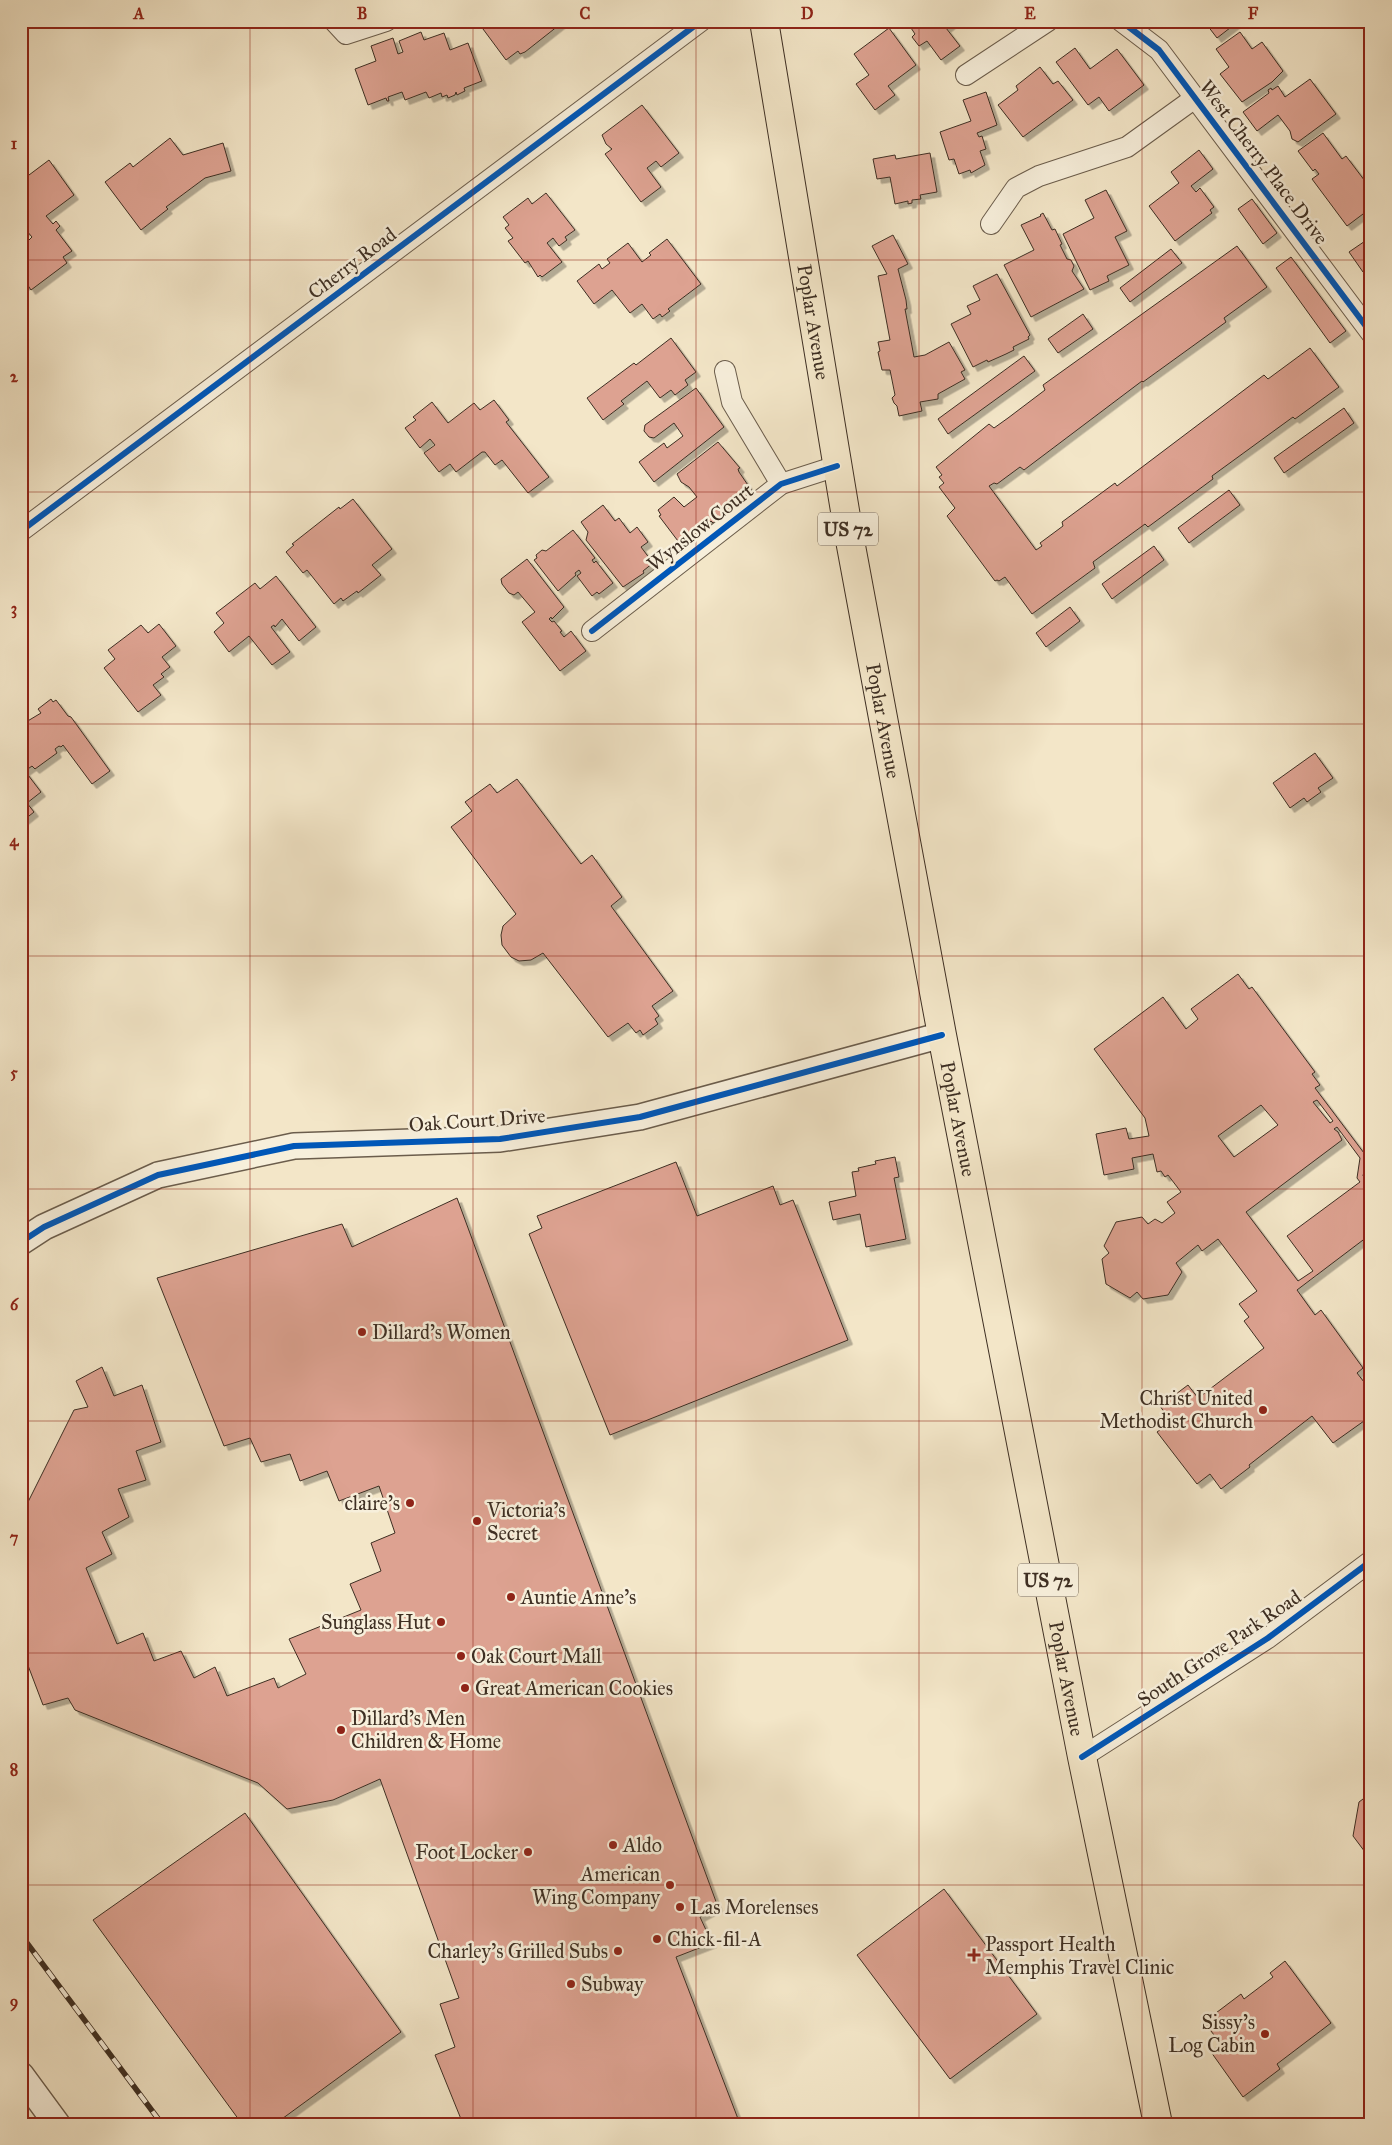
<svg xmlns="http://www.w3.org/2000/svg" width="1392" height="2145" viewBox="0 0 1392 2145" font-family="'IM FELL Great Primer',serif">
<style>
.building{fill:#dda291;stroke:#3e2f23;fill-rule:evenodd;filter:url(#shadow)}
.lines{fill:none;stroke-linecap:round;stroke-linejoin:round}
.minor-casing{stroke:#6b5d4c;stroke-width:22}
.tertiary-casing{stroke:#6b5d4c;stroke-width:28}
.primary-casing{stroke:#3e2f23;stroke-width:30}
.minor{stroke:#f7efdb;stroke-width:20}
.tertiary{stroke:#f7efdb;stroke-width:25}
.primary{stroke:#f3e6c8;stroke-width:28}
.rail-casing{stroke:#3e2f23;stroke-width:5.5}
.rail{stroke:#f7efdb;stroke-width:4;stroke-dasharray:11;stroke-linecap:butt}
.cycleway-casing{stroke:#f7efdb;stroke-width:9}
.cycleway{stroke:#0057b8;stroke-width:6}
.grid{fill:none;stroke:#8f2418;stroke-width:1;stroke-opacity:0.55}
.poi-dot{fill:#8f2418;stroke:#f7efdb;stroke-width:2}
.labels{text-anchor:middle;dominant-baseline:central;stroke-width:5;stroke-linejoin:round;paint-order:stroke}
.shield{fill:#f7efdb;stroke:#76695a;stroke-width:1}
.shield-label{font-size:19px;font-weight:bold;fill:#3e2f23}
.street-label{font-size:20px;fill:#3e2f23;stroke:#f7efdb}
.poi-label{font-size:20px;fill:#3e2f23;stroke:#f7efdb;text-anchor:start}
.neatline{fill:none;stroke:#8f2418;stroke-width:2}
.grid-label{font-size:16px;text-anchor:middle;font-weight:bold;fill:#8f2418}
</style>
<defs>
<filter id="shadow"><feDropShadow dx="4.5" dy="4.5" stdDeviation="0" flood-color="#0004"/></filter>
</defs>
<rect width="100%" height="100%" fill="#f3e6c8"/>
<filter id="stains"><feTurbulence type="fractalNoise" baseFrequency=".004" numOctaves="4"/><feColorMatrix values="0 0 0 0 .2 0 0 0 0 .09 0 0 0 0 .02 0 0 0 .5 -.17"/></filter>
<radialGradient id="worn" r=".72"><stop offset=".6" stop-color="#630" stop-opacity="0"/><stop offset="1" stop-color="#630" stop-opacity=".3"/></radialGradient>
<g class="building">
<polygon points="493,21 563,21 563,22 525,52 520,54 518,51 506,60 483,29"/>
<polygon points="921,21 955,21 946,28 960,46 941,60 927,41 919,46 912,37 915,34 911,28"/>
<polygon points="1204,21 1239,21 1217,38"/>
<polygon points="889,28 916,65 888,86 895,95 875,110 856,84 869,75 854,54"/>
<polygon points="421,32 424,40 444,33 450,50 468,43 482,81 464,88 465,91 457,95 456,92 455,95 448,98 447,95 442,97 441,93 429,98 426,92 405,100 402,92 388,97 389,101 387,101 386,98 368,105 355,69 376,61 371,46 393,38 398,54 403,52 399,41"/>
<polygon points="1240,32 1252,49 1262,42 1283,71 1272,82 1242,102 1220,74 1229,67 1216,49"/>
<polygon points="1075,48 1090,69 1117,49 1144,85 1109,111 1099,97 1088,105 1056,62"/>
<polygon points="1040,67 1053,84 1058,81 1073,100 1023,137 998,105 1018,90 1016,86"/>
<polygon points="1310,79 1336,114 1298,142 1292,139 1290,131 1278,115 1257,131 1243,112 1269,93 1268,90 1271,88 1272,90 1278,86 1285,97"/>
<polygon points="986,92 997,125 977,133 979,137 982,136 986,149 980,151 985,165 971,173 970,170 959,174 954,159 949,160 940,132 971,121 963,100"/>
<polygon points="642,105 679,153 661,167 656,161 647,168 661,187 641,202 605,154 612,149 606,144 602,135"/>
<polygon points="1323,133 1342,159 1346,156 1371,189 1371,208 1347,226 1312,179 1319,174 1315,169 1313,171 1298,151"/>
<polygon points="170,138 183,155 223,143 231,171 205,178 166,207 168,209 141,230 105,182 130,163 133,167"/>
<polygon points="1199,150 1213,169 1191,186 1196,192 1200,188 1214,207 1210,210 1212,213 1175,241 1149,206 1179,183 1171,172"/>
<polygon points="930,153 937,192 920,195 921,199 912,200 912,203 908,204 908,201 895,204 890,177 877,179 873,159 895,155 896,159"/>
<polygon points="49,160 74,195 46,216 53,224 56,221 60,226 56,230 72,251 63,257 67,263 31,290 27,284 21,288 21,248 32,237 26,230 21,234 21,181"/>
<polygon points="1106,190 1127,231 1115,237 1129,265 1107,276 1109,281 1090,290 1063,234 1094,218 1085,200"/>
<polygon points="546,193 575,230 565,237 567,240 559,246 553,238 547,243 562,262 542,277 540,275 538,277 528,261 525,263 508,241 513,238 505,228 509,225 503,217 528,198 532,204"/>
<polygon points="1252,199 1277,233 1263,244 1238,209"/>
<polygon points="1043,213 1052,230 1055,229 1062,244 1060,245 1067,259 1071,260 1074,266 1072,271 1084,289 1031,317 1004,265 1034,250 1021,225 1041,216 1040,215"/>
<polygon points="893,235 908,264 898,269 906,300 907,309 905,309 914,357 925,355 949,342 965,370 961,372 965,379 938,394 938,399 920,402 922,411 899,416 897,406 894,403 892,398 895,395 890,370 882,370 878,352 880,351 878,342 890,340 878,276 887,274 872,246"/>
<polygon points="1371,237 1371,272 1368,268 1363,272 1349,252"/>
<polygon points="667,239 701,284 668,309 670,311 662,317 660,314 653,319 642,304 630,313 612,290 594,304 577,281 599,264 602,269 610,263 607,259 628,243 642,262 651,255 649,253"/>
<polygon points="1237,246 1267,287 1224,318 1226,322 1143,382 1142,381 1024,470 1020,467 997,484 994,483 989,486 1036,550 1042,546 1040,543 1063,526 1062,522 1115,483 1117,486 1264,375 1268,379 1310,348 1339,387 1295,419 1293,417 1212,476 1213,479 1148,527 1145,524 1093,562 1095,568 1032,614 1005,577 999,581 997,580 995,581 947,516 955,508 939,487 944,483 939,477 942,475 936,467 989,424 994,428 1008,418 1045,390 1043,385"/>
<polygon points="1171,249 1182,263 1130,302 1120,288"/>
<polygon points="1291,257 1346,331 1330,343 1276,268"/>
<polygon points="997,274 1030,335 1028,337 1029,339 1013,347 1014,350 1006,354 988,362 987,360 973,367 951,324 971,314 967,306 980,300 973,286"/>
<polygon points="1083,314 1093,329 1058,353 1048,339"/>
<polygon points="671,338 696,372 685,380 688,385 675,395 671,390 660,398 647,381 621,401 624,404 603,420 587,398 634,363 636,365"/>
<polygon points="1024,356 1035,371 948,434 938,419"/>
<polygon points="696,388 724,427 654,482 639,462 664,443 667,448 683,436 674,423 654,438 649,437 644,431 645,425"/>
<polygon points="494,400 509,420 506,422 549,477 528,493 502,460 495,465 485,452 482,452 456,472 450,464 439,472 424,453 435,445 430,439 420,448 405,428 416,420 413,417 432,402 448,423 474,403 480,410"/>
<polygon points="1344,408 1354,423 1284,473 1274,458"/>
<polygon points="718,442 740,468 738,469 739,472 752,491 736,503 723,516 713,523 711,521 681,545 659,516 661,515 658,510 674,497 684,507 697,497 689,487 681,482 677,474"/>
<polygon points="1229,490 1240,505 1189,543 1178,528"/>
<polygon points="353,499 392,549 372,565 381,575 358,593 357,591 343,601 341,598 334,604 307,570 303,573 286,552 294,545 292,544 339,507 340,509"/>
<polygon points="603,505 615,521 619,518 630,533 637,527 648,542 641,547 653,563 643,571 644,573 623,587 586,540 588,532 581,522"/>
<polygon points="573,530 595,558 592,560 594,563 596,561 613,583 599,594 597,592 592,596 577,576 581,573 579,570 575,573 576,575 558,591 534,560 537,558 536,555 542,550 546,551"/>
<polygon points="1154,546 1164,560 1112,599 1102,584"/>
<polygon points="527,559 564,607 552,619 551,617 549,619 552,622 554,621 562,631 560,632 564,637 571,631 586,651 560,671 522,622 535,612 518,592 514,595 509,593 502,584 501,579"/>
<polygon points="276,576 316,627 299,641 282,619 275,627 274,625 271,627 290,652 272,665 249,636 229,652 214,632 224,623 216,613 255,583 260,589"/>
<polygon points="1070,607 1080,621 1046,647 1036,633"/>
<polygon points="159,624 176,646 162,657 170,667 161,674 164,677 153,685 161,695 138,712 104,668 115,659 108,650 141,625 148,633"/>
<polygon points="51,699 53,702 56,700 68,716 71,717 110,771 92,784 63,745 61,747 59,746 55,749 57,753 35,769 32,766 25,771 41,792 27,803 34,812 24,820 21,816 21,725 41,713 38,709"/>
<polygon points="1315,753 1333,778 1318,788 1321,792 1307,802 1304,798 1290,808 1273,783"/>
<polygon points="517,779 581,864 592,855 622,897 611,906 673,991 652,1006 659,1016 655,1019 658,1024 643,1035 640,1030 636,1033 628,1023 608,1037 543,953 531,960 519,961 511,957 502,945 501,935 503,926 516,914 451,827 472,811 465,802 490,784 497,793"/>
<path d="M1238 974 1249 989 1252 987 1315 1072 1312 1074 1320 1085 1315 1088 1367 1157 1363 1176 1365 1178 1371 1174V1234L1297 1290 1315 1315 1321 1310 1363 1368 1357 1373 1371 1391V1416L1333 1443 1312 1416 1249 1465 1250 1467 1221 1489 1210 1474 1197 1484 1157 1432 1171 1422 1160 1406 1188 1385 1198 1398 1264 1348 1244 1321 1249 1317 1239 1304 1257 1291 1218 1239 1202 1251 1198 1245 1176 1263 1182 1272 1168 1295 1143 1299 1137 1292 1130 1298 1106 1284 1102 1259 1109 1253 1104 1246 1116 1222 1142 1217 1148 1224 1155 1219 1162 1223 1175 1213 1167 1202 1181 1192 1168 1175 1165 1177 1161 1171 1157 1172 1153 1154 1132 1158 1134 1169 1104 1175 1096 1134 1126 1128 1129 1139 1149 1136 1145 1118 1094 1049 1163 997 1186 1029 1198 1019 1191 1009ZM1317 1100 1333 1121 1330 1123 1313 1102ZM1261 1105 1278 1125 1234 1157 1218 1136ZM1337 1127 1360 1158 1357 1178 1360 1182 1287 1236 1313 1271 1298 1281 1246 1212 1342 1140 1338 1132 1334 1129Z"/>
<polygon points="895,1157 899,1177 894,1178 906,1239 866,1247 860,1214 833,1220 829,1202 856,1196 852,1172 859,1171 858,1168 876,1164 875,1161"/>
<polygon points="676,1162 697,1216 773,1186 780,1205 793,1200 848,1340 610,1435 529,1234 542,1228 537,1216"/>
<polygon points="457,1198 718,1907 700,1917 712,1943 676,1957 740,2124 463,2124 435,2055 455,2047 440,2004 459,1998 380,1779 333,1800 287,1809 258,1783 75,1710 68,1698 43,1705 21,1647 21,1516 74,1410 88,1407 76,1381 102,1367 114,1396 142,1385 161,1442 136,1451 146,1480 118,1489 129,1517 102,1532 112,1554 86,1568 117,1644 143,1633 154,1661 181,1651 194,1678 215,1667 227,1696 274,1678 278,1688 306,1674 289,1639 361,1610 350,1584 381,1571 371,1543 395,1533 379,1486 339,1501 327,1471 300,1481 290,1454 261,1462 250,1438 224,1446 157,1278 342,1224 352,1247"/>
<polygon points="1371,1793 1371,1860 1353,1836 1359,1802"/>
<polygon points="245,1813 401,2032 275,2124 242,2124 93,1920"/>
<polygon points="944,1889 1037,2014 950,2079 857,1955"/>
<polygon points="1285,1961 1331,2023 1277,2064 1280,2069 1243,2097 1211,2052 1221,2044 1204,2022 1241,1994 1244,1999 1273,1977 1270,1973"/>
</g>
<g class="lines">
<g class="minor-casing">
<g id="minor">
<polyline points="334,21 346,34 386,21"/>
<polyline points="1121,21 1159,50 1371,333"/>
<polyline points="966,75 1048,21"/>
<polyline points="991,224 1016,188 1039,176 1127,147 1195,98"/>
<polyline points="725,371 732,402 781,484"/>
<polyline points="21,531 701,21"/>
<polyline points="592,631 781,484 837,466"/>
<polyline points="1082,1757 1268,1638 1371,1561"/>
</g>
</g>
<g class="tertiary-casing">
<g id="tertiary">
<polyline points="21,1242 44,1227 158,1175 294,1146 500,1139 640,1117 942,1035"/>
<polyline points="21,2075 57,2124"/>
</g>
</g>
<g class="primary-casing">
<g id="primary">
<path id="s1" d="M764 21 849 535 942 1035 1082 1757 1158 2124"/>
</g>
</g>
<use href="#minor" class="minor"/>
<use href="#tertiary" class="tertiary"/>
<use href="#primary" class="primary"/>
<g class="rail-casing">
<polyline id="rail" points="21,1935 162,2124"/>
</g>
<use href="#rail" class="rail"/>
<g class="cycleway-casing">
<g id="cycleway">
<polyline points="1121,21 1159,50 1371,333"/>
<polyline points="21,531 701,21"/>
<polyline points="592,631 781,484 837,466"/>
<polyline points="21,1242 44,1227 158,1175 294,1146 500,1139 640,1117 942,1035"/>
<polyline points="1082,1757 1268,1638 1371,1561"/>
</g>
</g>
<use href="#cycleway" class="cycleway"/>
</g>
<path class="grid" d="M250 21V2124M473 21V2124M696 21V2124M919 21V2124M1142 21V2124M21 260H1371M21 492H1371M21 724H1371M21 956H1371M21 1189H1371M21 1421H1371M21 1653H1371M21 1885H1371"/>
<g class="poi-dot">
<circle cx="362" cy="1332" r="5"/>
<circle cx="1263" cy="1410" r="5"/>
<circle cx="410" cy="1503" r="5"/>
<circle cx="477" cy="1521" r="5"/>
<circle cx="511" cy="1597" r="5"/>
<circle cx="441" cy="1622" r="5"/>
<circle cx="461" cy="1656" r="5"/>
<circle cx="465" cy="1688" r="5"/>
<circle cx="341" cy="1730" r="5"/>
<circle cx="613" cy="1845" r="5"/>
<circle cx="528" cy="1852" r="5"/>
<circle cx="670" cy="1885" r="5"/>
<circle cx="680" cy="1907" r="5"/>
<circle cx="657" cy="1939" r="5"/>
<circle cx="618" cy="1951" r="5"/>
<path d="M971.5 1947.5h5v5h5v5h-5v5h-5v-5h-5v-5h5z"/>
<circle cx="571" cy="1984" r="5"/>
<circle cx="1265" cy="2034" r="5"/>
</g>
<g class="labels">
<g class="shield">
<rect x="818" y="512.5" width="60" height="33" rx="4"/>
<rect x="1018" y="1563.5" width="60" height="33" rx="4"/>
</g>
<g class="shield-label">
<text x="848" y="529">US 72</text>
<text x="1048" y="1580">US 72</text>
</g>
<g class="street-label">
<text transform="translate(1264 162) rotate(53)">West Cherry Place Drive</text>
<text transform="translate(352 263) rotate(-37)">Cherry Road</text>
<text stroke="none"><textPath href="#s1" startOffset="305">Poplar Avenue</textPath></text>
<text transform="translate(700 527) rotate(-38)">Wynslow Court</text>
<text stroke="none"><textPath href="#s1" startOffset="710">Poplar Avenue</textPath></text>
<text stroke="none"><textPath href="#s1" startOffset="1115">Poplar Avenue</textPath></text>
<text transform="translate(477 1120) rotate(-4)">Oak Court Drive</text>
<text transform="translate(1219 1648) rotate(-34)">South Grove Park Road</text>
<text stroke="none"><textPath href="#s1" startOffset="1685">Poplar Avenue</textPath></text>
</g>
<g class="poi-label">
<text x="372" y="1332">Dillard's Women</text>
<text x="1253" y="1398" text-anchor="end">Christ United<tspan x="1253" dy="23">Methodist Church</tspan></text>
<text x="400" y="1503" text-anchor="end">claire's</text>
<text x="487" y="1510">Victoria's<tspan x="487" dy="23">Secret</tspan></text>
<text x="521" y="1597">Auntie Anne's</text>
<text x="431" y="1622" text-anchor="end">Sunglass Hut</text>
<text x="471" y="1656">Oak Court Mall</text>
<text x="475" y="1688">Great American Cookies</text>
<text x="351" y="1718">Dillard's Men<tspan x="351" dy="23">Children &amp; Home</tspan></text>
<text x="623" y="1845">Aldo</text>
<text x="518" y="1852" text-anchor="end">Foot Locker</text>
<text x="660" y="1874" text-anchor="end">American<tspan x="660" dy="23">Wing Company</tspan></text>
<text x="690" y="1907">Las Morelenses</text>
<text x="667" y="1939">Chick-fil-A</text>
<text x="985" y="1944">Passport Health<tspan x="985" dy="23">Memphis Travel Clinic</tspan></text>
<text x="608" y="1951" text-anchor="end">Charley's Grilled Subs</text>
<text x="581" y="1984">Subway</text>
<text x="1255" y="2022" text-anchor="end">Sissy's<tspan x="1255" dy="23">Log Cabin</tspan></text>
</g>
</g>
<rect width="1392" height="2145" fill="none" stroke="#f3e6c8" stroke-width="55"/>
<rect x="28" y="28" width="1336" height="2090" class="neatline"/>
<g class="grid-label">
<text x="139" y="19">A</text>
<text x="362" y="19">B</text>
<text x="585" y="19">C</text>
<text x="807" y="19">D</text>
<text x="1030" y="19">E</text>
<text x="1253" y="19">F</text>
<text x="14" y="149">1</text>
<text x="14" y="382">2</text>
<text x="14" y="614">3</text>
<text x="14" y="846">4</text>
<text x="14" y="1078">5</text>
<text x="14" y="1310">6</text>
<text x="14" y="1543">7</text>
<text x="14" y="1775">8</text>
<text x="14" y="2007">9</text>
</g>
<rect width="100%" height="100%" filter="url(#stains)"/>
<rect width="100%" height="100%" fill="url(#worn)"/>
</svg>
